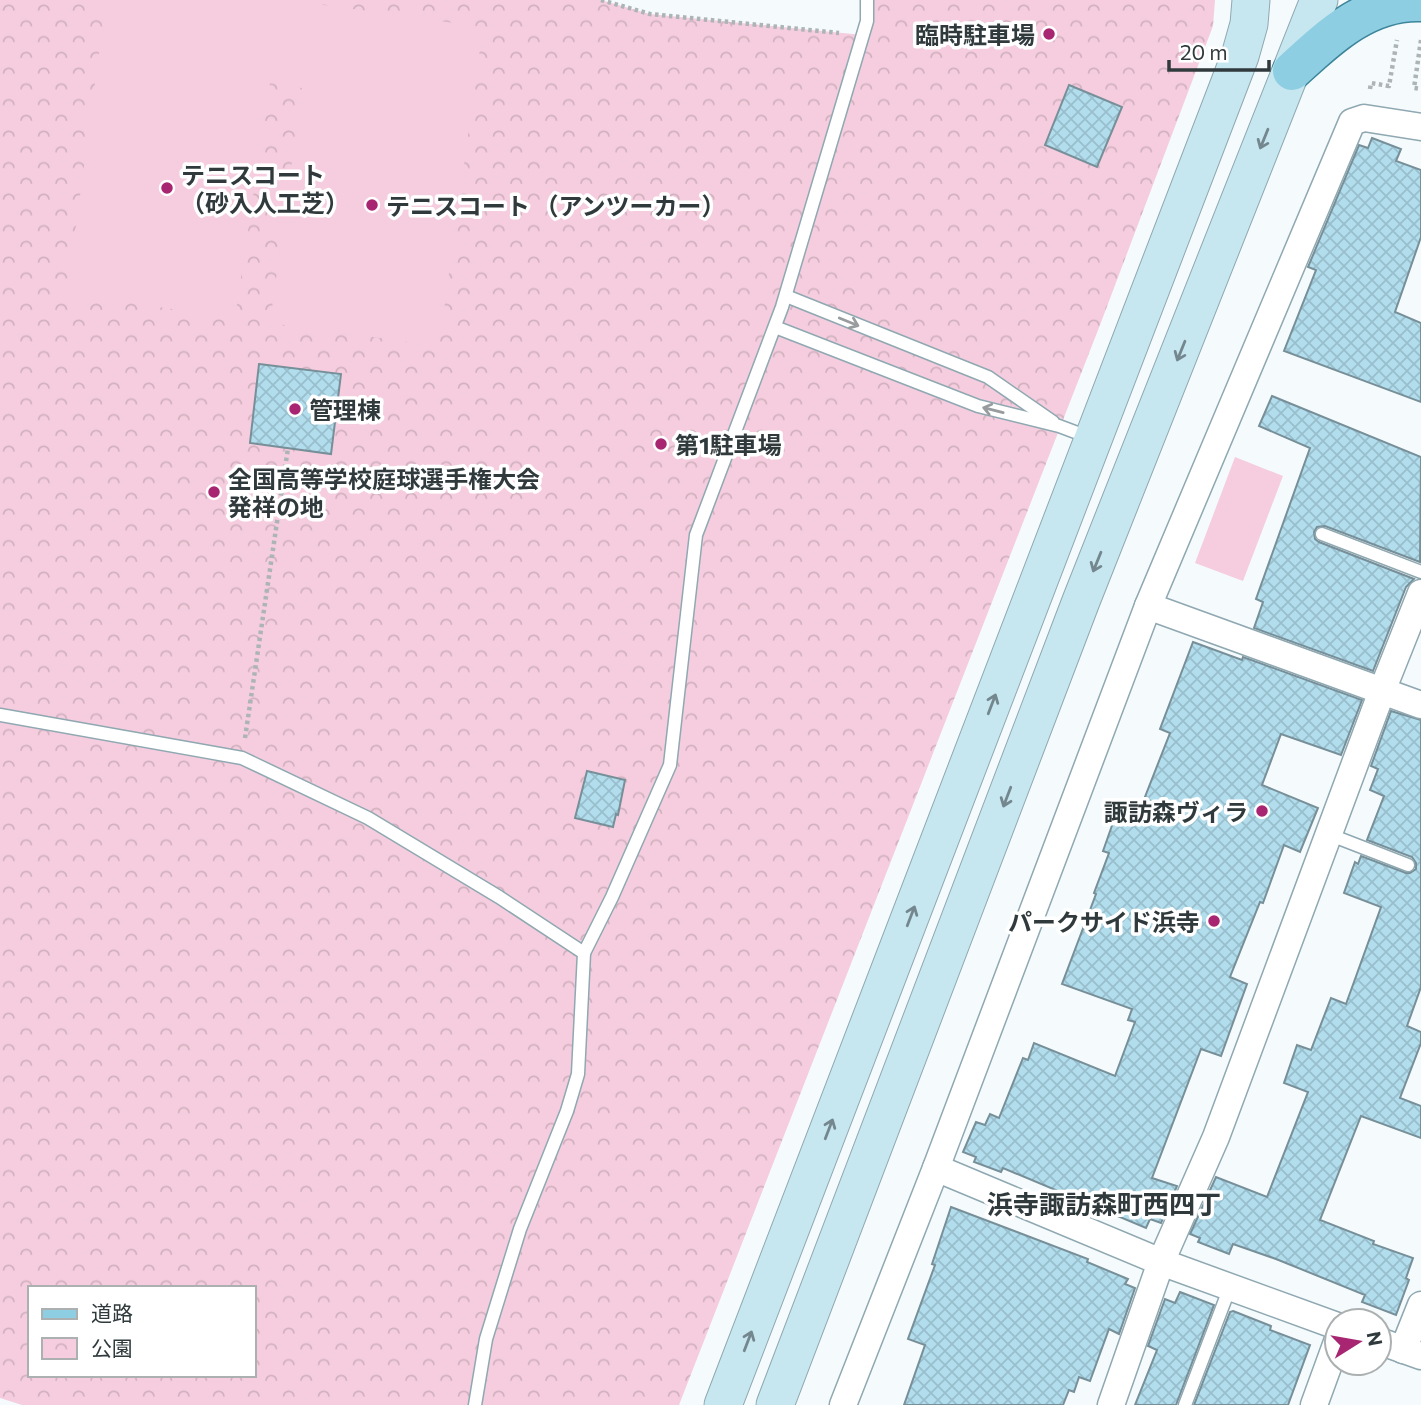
<svg xmlns="http://www.w3.org/2000/svg" width="1421" height="1405" viewBox="0 0 1421 1405" font-family="Commissioner,'Noto Sans JP',sans-serif">
<style>
.park{fill:url(#park-crowns);fill-rule:evenodd}
.pitch{fill:#f5cdde}
.building{fill:url(#building-cross-hatch);stroke:#778f98;stroke-width:2}
.lines{fill:none;stroke-linecap:round;stroke-linejoin:round}
.lane-casing{stroke:#8fa8b1;stroke-width:15}
.street-casing{stroke:#8fa8b1;stroke-width:29}
.secondary-casing{stroke:#8fa8b1;stroke-width:39}
.primary-casing{stroke:#3c859b;stroke-width:41}
.path{stroke:#adb4b6;stroke-width:4.5;stroke-dasharray:3.5 3.5;stroke-linecap:butt}
.lane{stroke:#fff;stroke-width:12}
.street{stroke:#fff;stroke-width:26}
.secondary{stroke:#c6e6f0;stroke-width:37}
.primary{stroke:#8ecee2;stroke-width:38}
.oneway{stroke:#74878e}
.oneway2{stroke:#989c9e}
.poi-dot{fill:#a82571;stroke:#fff;stroke-width:2.5}
.labels{text-anchor:middle;dominant-baseline:central;stroke-width:7;stroke-linejoin:round;paint-order:stroke}
.poi-label{font-size:24px;font-weight:bold;fill:#303a3d;stroke:#fff;text-anchor:start}
.neighbourhood-label{font-size:26px;font-weight:bold;fill:#303a3d;stroke:#fff}
</style>
<defs>
<pattern id="park-crowns" width="20" height="18" patternUnits="userSpaceOnUse" patternTransform="scale(1.75)"><rect width="20" height="18" fill="#f5cdde"/><path d="M2 6a3 3 0 1 1 6 0M12 15a3 3 0 1 1 6 0" fill="none" stroke="#d2b1bf"/></pattern>
<pattern id="building-cross-hatch" width="8" height="8" patternUnits="userSpaceOnUse" patternTransform="scale(1.75)"><rect width="8" height="8" fill="#b1dded"/><path d="M0 0l8 8M0 8l8-8" fill="none" stroke="#99becc"/></pattern>
</defs>
<rect width="100%" height="100%" fill="#f5fbfc"/>
<path class="park" d="M0 0H601L650 14 863 35 867 0H1215L1213 26 1100 325 679 1405H22L0 1398ZM30 1288H254V1375H30Z"/>
<g class="pitch">
<polygon points="106,0 288,0 483,27 439,346 270,323 302,88 270,83 235,318 67,294"/>
<polygon points="1235,457 1283,476 1243,581 1195,563"/>
</g>
<g class="building">
<polygon points="1069,85 1122,107 1097,167 1045,145"/>
<polygon points="1372,138 1401,149 1396,161 1421,170 1421,237 1395,312 1421,323 1421,402 1284,351 1316,270 1308,267 1359,145 1368,148"/>
<polygon points="259,364 341,374 331,454 250,443"/>
<polygon points="1272,396 1421,457 1420,562 1325,526 1317,527 1314,532 1315,539 1319,542 1414,579 1406,587 1373,671 1254,628 1263,602 1256,599 1310,448 1259,426"/>
<polygon points="1193,642 1242,660 1243,657 1362,700 1341,755 1281,734 1262,785 1318,808 1300,852 1284,845 1263,903 1260,902 1230,977 1247,984 1221,1056 1201,1049 1152,1178 1177,1186 1161,1223 1150,1219 1146,1228 1003,1168 1001,1172 974,1162 976,1157 963,1152 976,1122 985,1125 990,1114 999,1118 1023,1058 1028,1060 1034,1043 1115,1076 1135,1022 1128,1020 1132,1009 1062,984 1096,894 1094,893 1109,853 1103,851 1121,800 1141,807 1170,733 1160,729"/>
<polygon points="1391,711 1421,720 1421,987 1407,1026 1421,1032 1421,1043 1400,1098 1421,1106 1421,1138 1361,1116 1320,1220 1374,1241 1373,1244 1413,1258 1406,1278 1409,1280 1396,1315 1362,1302 1365,1295 1276,1259 1233,1244 1229,1254 1198,1242 1200,1238 1190,1234 1216,1177 1267,1197 1308,1092 1284,1083 1297,1045 1311,1050 1331,998 1346,1004 1381,907 1344,893 1355,862 1358,864 1361,856 1406,873 1410,873 1416,869 1416,863 1412,857 1367,840 1384,796 1370,790 1378,769 1371,766"/>
<polygon points="587,771 625,780 618,815 616,814 613,827 575,818"/>
<polygon points="951,1207 1088,1259 1087,1262 1128,1279 1125,1284 1135,1288 1119,1334 1109,1329 1090,1381 1079,1377 1074,1392 1069,1390 1063,1405 904,1405 925,1345 908,1339 935,1265 932,1264"/>
<polygon points="1180,1292 1214,1305 1176,1405 1135,1405 1157,1350 1148,1346 1165,1299 1175,1303"/>
<polygon points="1233,1311 1271,1326 1270,1330 1310,1345 1288,1405 1194,1405 1230,1312"/>
</g>
<g class="lines">
<g class="lane-casing">
<g id="lane">
<polyline points="786,296 988,377 1053,422"/>
<polyline points="775,327 978,406 1059,426 1091,438"/>
<polyline points="1322,534 1421,572"/>
<polyline points="0,715 242,758 368,818 499,897 584,953"/>
<polyline points="1328,834 1408,865"/>
<polyline points="475,1405 486,1339 520,1229 567,1111 578,1074 584,953 612,897 670,765 696,535 782,307 867,21 867,0"/>
<polyline points="1185,1405 1230,1287"/>
</g>
</g>
<g class="street-casing">
<g id="street">
<polyline points="1148,606 1421,705"/>
<polyline points="936,1168 1161,1262 1337,1326"/>
<polyline points="1379,1341 1421,1356"/>
<polyline points="1403,1350 1421,1305"/>
<polyline points="843,1405 936,1168 1148,606 1352,122 1364,118 1421,127"/>
<polyline points="1111,1405 1161,1262 1216,1137 1382,691 1421,593"/>
<polyline points="1314,1405 1337,1342"/>
</g>
</g>
<g class="secondary-casing">
<g id="secondary">
<polyline points="723,1405 1240,56 1249,24 1251,0"/>
<polyline points="775,1405 1081,601 1319,0"/>
</g>
</g>
<g class="primary-casing">
<path id="primary" d="M1292 71C1328 38 1367 0 1421 2"/>
</g>
<g class="path">
<polyline points="601,0 650,14 839,33"/>
<polyline points="1421,40 1414,88 1421,89"/>
<polyline points="1370,89 1371,83 1389,86 1397,40"/>
<polyline points="245,738 288,448"/>
</g>
<use href="#lane" class="lane"/>
<use href="#street" class="street"/>
<use href="#secondary" class="secondary"/>
<use href="#primary" class="primary"/>
</g>
<defs><path id="oneway-shaft" d="M-6 0H5M1.5-3L5.5 0L1.5 3" fill="none" stroke-width="1.6" stroke-linecap="round" stroke-linejoin="round" transform="scale(1.75)"/></defs>
<g class="oneway">
<use href="#oneway-shaft" transform="translate(1264 139) rotate(112)"/>
<use href="#oneway-shaft" transform="translate(1181 351) rotate(112)"/>
<use href="#oneway-shaft" transform="translate(1097 562) rotate(112)"/>
<use href="#oneway-shaft" transform="translate(992 704) rotate(-69)"/>
<use href="#oneway-shaft" transform="translate(1007 797) rotate(111)"/>
<use href="#oneway-shaft" transform="translate(911 916) rotate(-69)"/>
<use href="#oneway-shaft" transform="translate(829 1129) rotate(-69)"/>
<use href="#oneway-shaft" transform="translate(748 1341) rotate(-69)"/>
</g>
<g class="oneway2">
<use href="#oneway-shaft" transform="translate(849 322) rotate(22)"/>
<use href="#oneway-shaft" transform="translate(993 410) rotate(-166)"/>
</g>
<g class="poi-dot">
<circle cx="1049" cy="34" r="7"/>
<circle cx="167" cy="188" r="7"/>
<circle cx="372" cy="205" r="7"/>
<circle cx="295" cy="409" r="7"/>
<circle cx="661" cy="444" r="7"/>
<circle cx="214" cy="492" r="7"/>
<circle cx="1262" cy="811" r="7"/>
<circle cx="1214" cy="921" r="7"/>
</g>
<g class="labels">
<g class="poi-label">
<text x="1035" y="34" text-anchor="end">臨時駐車場</text>
<text x="181" y="174">テニスコート<tspan x="181" dy="28">（砂入人工芝）</tspan></text>
<text x="386" y="205">テニスコート （アンツーカー）</text>
<text x="309" y="409">管理棟</text>
<text x="675" y="444">第1駐車場</text>
<text x="228" y="478">全国高等学校庭球選手権大会<tspan x="228" dy="28">発祥の地</tspan></text>
<text x="1248" y="811" text-anchor="end">諏訪森ヴィラ</text>
<text x="1200" y="921" text-anchor="end">パークサイド浜寺</text>
</g>
<g class="neighbourhood-label">
<text x="1104" y="1203">浜寺諏訪森町西四丁</text>
</g>
</g>
<rect x="28" y="1286" width="228" height="91" fill="#ffffff" stroke="#acb0b1" stroke-width="2"/>
<rect x="42" y="1309" width="35" height="10" fill="#8ecee2" stroke="#acb0b1" stroke-width="2"/>
<text x="91" y="1321" font-size="21" fill="#303a3d">道路</text>
<rect x="42" y="1338" width="35" height="21" fill="url(#park-crowns)" stroke="#acb0b1" stroke-width="2"/>
<text x="91" y="1356" font-size="21" fill="#303a3d">公園</text>
<g transform="translate(1358 1342) rotate(79)"><circle r="33" fill="#ffffff" stroke="#acb0b1" stroke-width="2"/>
<path d="M0-5L12 26L0 18L-12 26Z" fill="#a82571"/>
<text y="-10" font-size="19" font-weight="bold" text-anchor="middle" fill="#303a3d">N</text>
</g>
<path d="M1169 60v10h100v-10" fill="none" stroke="#303a3d" stroke-width="3.5"/>
<text x="1180" y="60" font-size="21" fill="#303a3d" stroke="#ffffff" stroke-width="5" paint-order="stroke">20 m</text>
</svg>
